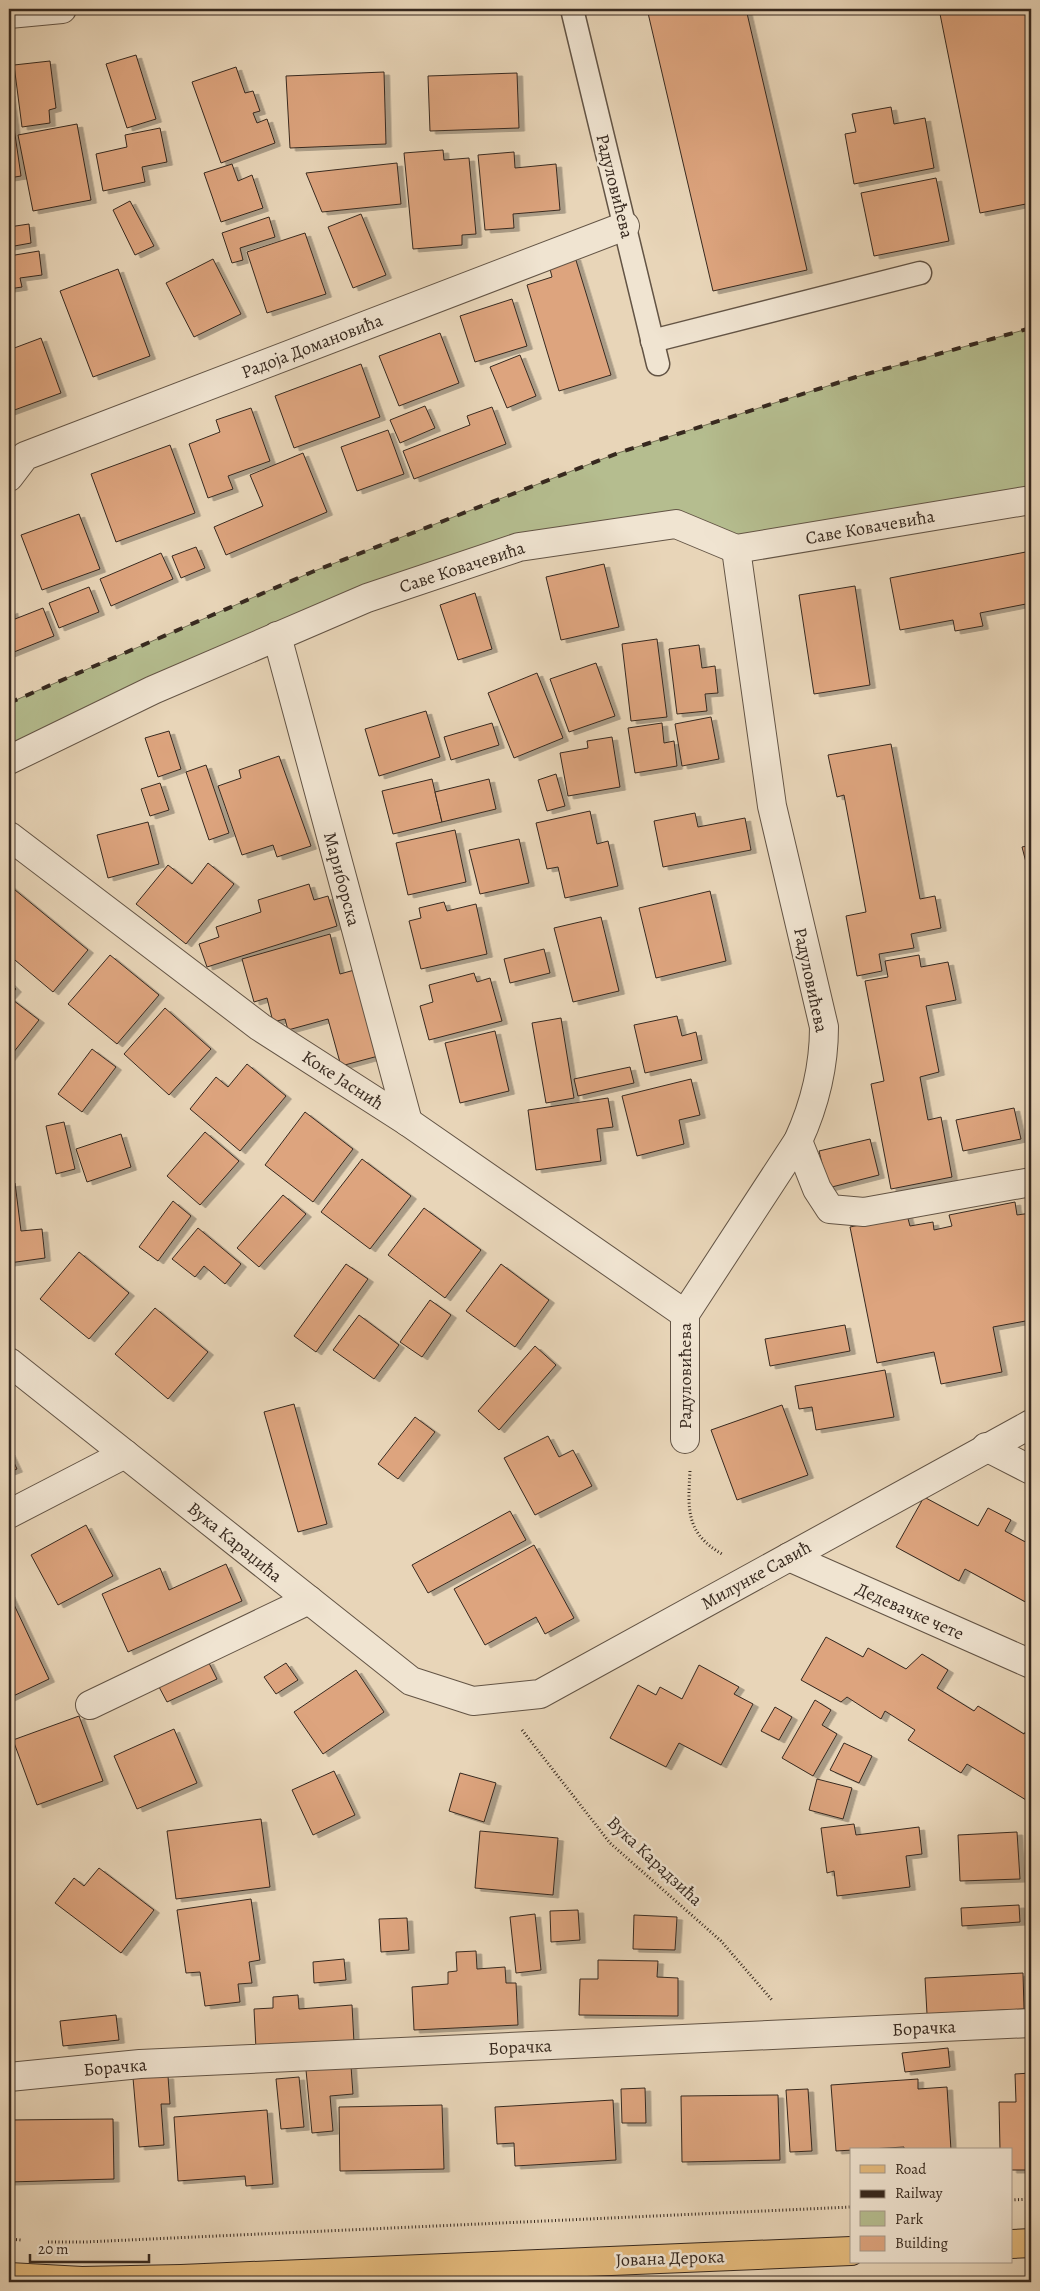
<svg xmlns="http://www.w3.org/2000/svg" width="1040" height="2291" viewBox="0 0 1040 2291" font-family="Alegreya,serif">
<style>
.green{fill:#b5bd8f;stroke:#767357}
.building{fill:#dda47e;stroke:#37291f;filter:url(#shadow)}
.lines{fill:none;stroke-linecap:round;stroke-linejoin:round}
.service-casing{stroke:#635445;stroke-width:25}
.minor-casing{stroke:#635445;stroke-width:30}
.tertiary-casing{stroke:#635445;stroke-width:30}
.primary-casing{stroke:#37291f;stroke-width:30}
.path{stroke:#37291f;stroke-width:3;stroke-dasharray:1 2.5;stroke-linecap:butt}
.service{stroke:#f0e4d1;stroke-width:22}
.minor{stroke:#f0e4d1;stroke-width:28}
.tertiary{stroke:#f0e4d1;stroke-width:28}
.primary{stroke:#e4ba7c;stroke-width:28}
.rail{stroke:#37291f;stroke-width:4;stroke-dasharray:9 9;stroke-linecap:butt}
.labels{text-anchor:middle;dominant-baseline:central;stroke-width:5;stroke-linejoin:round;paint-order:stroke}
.street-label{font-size:18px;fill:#37291f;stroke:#f0e4d1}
</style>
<defs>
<filter id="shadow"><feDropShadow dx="5.5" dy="3" stdDeviation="0" flood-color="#0004"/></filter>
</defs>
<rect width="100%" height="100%" fill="#e8d5b8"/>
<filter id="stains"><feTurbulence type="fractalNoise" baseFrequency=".004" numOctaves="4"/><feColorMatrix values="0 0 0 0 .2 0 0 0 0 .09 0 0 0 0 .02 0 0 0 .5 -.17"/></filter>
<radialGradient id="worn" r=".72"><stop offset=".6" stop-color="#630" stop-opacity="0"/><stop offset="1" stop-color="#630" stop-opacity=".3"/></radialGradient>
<polygon class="green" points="1031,328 1031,500 736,549 676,524 519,547 9,760 9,703 312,572 618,453 856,377"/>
<g class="building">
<polygon points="665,9 746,9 807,270 713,291 648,13"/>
<polygon points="939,9 1031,9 1031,203 980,213"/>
<polygon points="136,55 156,119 127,128 106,64"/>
<polygon points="50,61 56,108 49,110 50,123 22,127 14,65"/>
<polygon points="236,67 245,93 253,91 260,111 253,113 257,123 267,119 275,143 221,163 192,82"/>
<polygon points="384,72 386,144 290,148 286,76"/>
<polygon points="517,73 519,128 430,131 428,76"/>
<polygon points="9,93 21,176 9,178"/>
<polygon points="891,107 894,124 925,118 934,168 854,184 845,134 856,132 852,114"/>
<polygon points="77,124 91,200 33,211 18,135"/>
<polygon points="160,128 167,162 142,167 145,182 103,191 96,154 127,147 125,135"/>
<polygon points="443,150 444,160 469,158 476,234 462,235 462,245 413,249 404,153"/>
<polygon points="514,152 515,168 556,164 560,210 513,214 514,228 485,230 478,155"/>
<polygon points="397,163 401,204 322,212 306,173"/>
<polygon points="232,164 238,181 252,175 263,208 221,222 204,173"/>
<polygon points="936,178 949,241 874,256 861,193"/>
<polygon points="130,201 154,246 135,255 113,210"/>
<polygon points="361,214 386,275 353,288 328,227"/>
<polygon points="269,217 275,237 240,248 243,260 232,263 222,233"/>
<polygon points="29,224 31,243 9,247 9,227"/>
<polygon points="305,233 326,294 267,313 247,252"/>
<polygon points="39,251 42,275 20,278 22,287 9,289 9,256"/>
<polygon points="575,257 611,375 559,391 527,285 552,277 549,265"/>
<polygon points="213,259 241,314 194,337 166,283"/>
<polygon points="118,269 150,356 93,377 60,291"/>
<polygon points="512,299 527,346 475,362 460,316"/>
<polygon points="440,333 459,383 399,406 379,356"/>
<polygon points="41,338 61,393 9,412 9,350"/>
<polygon points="520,355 536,396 507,408 490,367"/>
<polygon points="361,364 380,417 294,448 275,396"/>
<polygon points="425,406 435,428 400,443 390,420"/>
<polygon points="492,407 506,444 414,479 403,451 470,425 467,416"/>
<polygon points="251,408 270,461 228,476 233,489 208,498 189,444 220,432 216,420"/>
<polygon points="388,430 404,474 357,491 341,447"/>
<polygon points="170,445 195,513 116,542 91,474"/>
<polygon points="303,453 327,512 226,555 214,527 263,506 250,475"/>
<polygon points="79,514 100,569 42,590 21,535"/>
<polygon points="196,547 205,568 181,578 172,556"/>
<polygon points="1031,551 1031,603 980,613 983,626 955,631 953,620 900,630 890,578"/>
<polygon points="161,553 173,579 111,606 100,579"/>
<polygon points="604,564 619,627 561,640 546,577"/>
<polygon points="855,586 870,685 814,694 799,595"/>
<polygon points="89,587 99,612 59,628 49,603"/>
<polygon points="475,593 492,649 458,660 440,605"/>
<polygon points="43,608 54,636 9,654 9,612 12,610 15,619"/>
<polygon points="657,639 667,717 631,721 622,644"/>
<polygon points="699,645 702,668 715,666 718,693 705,694 707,711 677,714 669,649"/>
<polygon points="596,663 615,716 569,732 550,679"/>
<polygon points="537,673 563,738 514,758 488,693"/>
<polygon points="426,711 440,757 379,776 365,729"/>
<polygon points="711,717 719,759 682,766 675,724"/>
<polygon points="492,723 499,745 451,760 444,737"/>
<polygon points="662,723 664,743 674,741 677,766 635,773 628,728"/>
<polygon points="169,731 181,769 158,777 145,738"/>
<polygon points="612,737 620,787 568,796 560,753 588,748 587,741"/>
<polygon points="891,744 920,899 935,896 941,928 911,934 914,948 879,954 882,971 857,976 846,916 866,912 844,795 837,797 828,755"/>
<polygon points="279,756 311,846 277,857 273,845 242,855 218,786 241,778 239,770"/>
<polygon points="206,765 229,833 209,840 186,772"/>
<polygon points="556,774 565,806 547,811 538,780"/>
<polygon points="432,779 442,822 393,834 382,791"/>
<polygon points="489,779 496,809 442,822 435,792"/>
<polygon points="160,783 169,810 150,816 141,789"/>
<polygon points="590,811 597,844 608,841 618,886 565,898 558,867 547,869 536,823"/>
<polygon points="695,813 698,827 745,818 751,850 663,867 654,821"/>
<polygon points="148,822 159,864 108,878 97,835"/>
<polygon points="455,830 466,882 408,895 396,843"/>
<polygon points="519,839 529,883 480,894 469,850"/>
<polygon points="1031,845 1031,869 1028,870 1022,847"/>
<polygon points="208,863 234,884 186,944 136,904 168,865 192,884"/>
<polygon points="309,884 314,900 328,896 337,926 207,967 199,944 219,937 216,927 261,912 258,900"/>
<polygon points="9,885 88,950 53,992 9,955"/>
<polygon points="710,891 726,961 656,978 639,908"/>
<polygon points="444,902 447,911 476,904 487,954 421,969 409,921 421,918 419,908"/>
<polygon points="601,917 619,991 573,1002 554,928"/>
<polygon points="330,934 340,974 358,969 382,1055 341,1066 328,1019 288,1030 285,1019 273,1022 267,998 254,1002 242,959"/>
<polygon points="544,949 550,973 510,983 504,959"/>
<polygon points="110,955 159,995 117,1044 68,1004"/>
<polygon points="919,955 921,967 948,962 956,1000 926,1006 939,1072 920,1077 928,1120 941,1117 952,1177 891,1189 871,1084 884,1081 865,981 888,977 885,961"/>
<polygon points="474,973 477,982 490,978 502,1021 429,1040 420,1006 433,1002 429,985"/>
<polygon points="9,982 16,989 9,997 39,1020 9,1058"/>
<polygon points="165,1008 211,1049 169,1095 124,1054"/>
<polygon points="677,1016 682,1036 696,1032 702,1060 645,1073 634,1025"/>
<polygon points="561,1018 574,1098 546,1103 532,1023"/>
<polygon points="495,1031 509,1091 460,1103 445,1043"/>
<polygon points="92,1049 116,1067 82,1112 58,1094"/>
<polygon points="247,1064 286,1096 240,1151 190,1109 216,1077 228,1087"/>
<polygon points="630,1067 634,1083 578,1096 574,1079"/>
<polygon points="691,1079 700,1115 679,1120 684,1144 637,1156 622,1096"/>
<polygon points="608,1098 613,1127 597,1129 601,1161 536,1170 528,1110"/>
<polygon points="1014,1108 1021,1139 963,1151 956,1120"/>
<polygon points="305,1112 353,1149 313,1202 265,1165"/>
<polygon points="64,1122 75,1169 56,1174 46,1126"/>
<polygon points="205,1132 239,1161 200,1205 167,1176"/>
<polygon points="121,1134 131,1167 87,1182 76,1149"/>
<polygon points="870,1139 879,1175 828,1188 819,1151"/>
<polygon points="362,1159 411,1196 370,1249 321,1212"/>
<polygon points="15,1183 21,1231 42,1229 45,1258 9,1263 9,1184"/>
<polygon points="283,1195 306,1214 259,1267 237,1248"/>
<polygon points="173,1201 191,1216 158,1261 139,1247"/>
<polygon points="1015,1202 1017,1215 1031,1213 1031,1320 993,1327 1002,1372 941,1384 934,1352 877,1363 850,1227 907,1215 910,1226 933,1222 934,1230 952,1226 949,1215"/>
<polygon points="424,1208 481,1250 445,1298 388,1255"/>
<polygon points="198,1228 241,1264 225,1284 204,1266 195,1277 172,1259"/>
<polygon points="79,1252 129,1293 89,1339 40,1299"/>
<polygon points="346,1264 368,1279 316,1352 294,1336"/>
<polygon points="501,1264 549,1300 515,1347 466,1311"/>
<polygon points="430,1300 451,1315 422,1357 400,1342"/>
<polygon points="155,1308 208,1352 168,1399 115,1354"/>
<polygon points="359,1315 399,1345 374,1379 333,1350"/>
<polygon points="845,1325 850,1351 770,1366 765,1339"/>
<polygon points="535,1346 556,1365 499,1430 478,1411"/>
<polygon points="885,1370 894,1417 816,1430 812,1407 799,1409 795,1386"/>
<polygon points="294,1404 327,1524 298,1532 264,1412"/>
<polygon points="782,1405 808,1475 737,1500 711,1430"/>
<polygon points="415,1417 435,1432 398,1479 378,1464"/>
<polygon points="548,1436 559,1457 573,1450 592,1486 535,1515 504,1458"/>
<polygon points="9,1452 17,1469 9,1472"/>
<polygon points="924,1497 978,1526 988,1508 1011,1520 1005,1531 1031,1545 1031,1605 965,1569 959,1581 896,1547"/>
<polygon points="510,1511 526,1540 428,1593 412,1565"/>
<polygon points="86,1525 113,1576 58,1605 31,1555"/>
<polygon points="534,1545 574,1618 545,1634 536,1617 485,1645 454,1589"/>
<polygon points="226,1564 242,1601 128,1652 102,1594 160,1568 169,1590"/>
<polygon points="9,1594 49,1679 9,1698"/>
<polygon points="826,1637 863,1657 868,1648 906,1669 922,1654 948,1670 937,1688 974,1711 978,1706 1024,1734 1029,1726 1031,1727 1031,1803 967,1764 961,1773 908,1740 915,1730 885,1711 881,1719 847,1697 841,1702 801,1680"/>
<polygon points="208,1661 217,1679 167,1702 158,1685"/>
<polygon points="286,1663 298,1680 276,1694 264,1677"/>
<polygon points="699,1665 739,1687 734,1694 753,1704 721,1765 679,1743 666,1767 610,1738 638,1685 656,1695 660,1687 682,1699"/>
<polygon points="356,1670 384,1712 323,1754 294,1712"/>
<polygon points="815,1700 831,1710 822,1725 837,1734 813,1776 782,1758"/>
<polygon points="775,1707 792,1717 779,1740 761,1731"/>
<polygon points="79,1716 103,1781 37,1805 13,1740"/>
<polygon points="174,1729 197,1783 137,1809 114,1756"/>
<polygon points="844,1743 872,1756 859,1783 830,1770"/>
<polygon points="334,1771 355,1815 313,1835 292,1790"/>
<polygon points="460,1773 496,1783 484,1822 449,1811"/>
<polygon points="817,1779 852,1788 843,1819 809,1810"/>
<polygon points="261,1819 270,1887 176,1899 167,1831"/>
<polygon points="854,1824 856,1835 919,1827 922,1854 906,1856 910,1887 837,1896 834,1871 827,1873 821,1828"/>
<polygon points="480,1831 558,1838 553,1895 475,1888"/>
<polygon points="1017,1832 1020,1879 960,1881 958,1835"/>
<polygon points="99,1868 154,1910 121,1953 55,1903 74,1878 84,1886"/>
<polygon points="251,1899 260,1960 249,1962 252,1983 238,1984 240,2002 205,2006 200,1972 186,1973 177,1910"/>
<polygon points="1019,1905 1020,1922 962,1926 961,1908"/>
<polygon points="578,1910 580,1940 551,1942 550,1911"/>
<polygon points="535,1914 541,1970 516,1973 510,1917"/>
<polygon points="634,1915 677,1917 675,1950 633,1949"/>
<polygon points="407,1918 409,1950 381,1952 379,1919"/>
<polygon points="476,1951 477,1969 505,1967 506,1983 516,1983 518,2025 414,2030 412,1987 448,1984 448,1972 457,1971 456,1952"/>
<polygon points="344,1959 346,1980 314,1983 313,1962"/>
<polygon points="598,1960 658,1961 657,1977 678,1978 678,2016 579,2015 580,1979 598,1979"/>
<polygon points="1023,1973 1024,2009 927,2014 925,1978"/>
<polygon points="298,1995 299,2009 352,2005 354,2043 256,2049 254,2009 273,2008 273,1997"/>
<polygon points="116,2015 119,2040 63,2046 60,2021"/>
<polygon points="948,2048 950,2067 905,2072 902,2053"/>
<polygon points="351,2066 353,2094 330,2096 333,2131 312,2133 306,2070"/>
<polygon points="1031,2073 1031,2170 1011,2170 1011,2150 1000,2150 999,2102 1016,2102 1015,2074"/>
<polygon points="168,2076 170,2104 161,2104 164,2145 139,2147 133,2078"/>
<polygon points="299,2077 304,2127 281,2129 276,2079"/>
<polygon points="918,2079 918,2089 947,2087 951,2150 904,2150 904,2147 836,2151 831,2085"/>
<polygon points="645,2088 646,2123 622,2123 621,2089"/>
<polygon points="808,2089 812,2151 790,2152 786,2090"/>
<polygon points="778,2095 780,2160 682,2162 681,2096"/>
<polygon points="613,2100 616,2160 515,2166 514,2143 497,2144 495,2107"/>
<polygon points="442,2105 444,2169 340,2171 339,2107"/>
<polygon points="267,2110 273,2184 246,2186 245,2176 178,2181 174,2117"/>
<polygon points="113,2119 114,2179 9,2182 9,2120"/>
</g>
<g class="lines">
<g class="service-casing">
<g id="service">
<polyline points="572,9 658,364"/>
<polyline points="652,341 920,273"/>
</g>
</g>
<g class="minor-casing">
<g id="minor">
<polyline points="9,477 25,456 625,226"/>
<polyline points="277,636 408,1122"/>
<polyline points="9,760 153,690 367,598 519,547 676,524 736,549 1031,500"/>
<polyline points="9,836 260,1027 408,1122 685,1314"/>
<polyline points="798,1141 817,1189 830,1209 864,1212 1031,1182"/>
<polyline points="9,1362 411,1681 473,1701 540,1694 1031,1424"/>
<path d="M685 1439V1314L798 1141C815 1104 824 1068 824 1027L772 806 736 549"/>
<polyline points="986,1447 1031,1470"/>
<polyline points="9,1514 125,1454"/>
<polyline points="789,1557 1031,1664"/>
<polyline points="90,1705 309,1600"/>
<polyline points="9,2077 140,2064 1031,2023"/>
</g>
</g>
<g class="tertiary-casing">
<polyline id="tertiary" points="9,14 62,9"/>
</g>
<g class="primary-casing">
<g id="primary">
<polyline points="1011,2244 1031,2243"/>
<polyline points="9,2277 82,2281 181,2279 851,2251"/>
</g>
</g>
<g class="path">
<path d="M690 1471C688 1508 685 1533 722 1554"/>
<polyline points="522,1730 610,1843 721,1941 772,2000"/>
<polyline points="1011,2200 1031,2199"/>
<polyline points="9,2239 21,2240"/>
<polyline points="48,2242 85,2242 851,2207"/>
</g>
<use href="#service" class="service"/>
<use href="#minor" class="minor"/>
<use href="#tertiary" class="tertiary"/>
<use href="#primary" class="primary"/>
<polyline class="rail" points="9,703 312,572 618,453 856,377 1031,328"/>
</g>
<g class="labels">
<g class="street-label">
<text transform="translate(615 186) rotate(76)">Радуловићева</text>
<text transform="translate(312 346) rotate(-21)">Радоја Домановића</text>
<text transform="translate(870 527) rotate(-10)">Саве Ковачевића</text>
<text transform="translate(462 567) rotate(-18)">Саве Ковачевића</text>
<text transform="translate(342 879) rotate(75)">Мариборска</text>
<text transform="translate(811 980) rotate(78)">Радуловићева</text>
<text transform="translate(343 1080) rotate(33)">Коке Јаснић</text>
<text transform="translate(685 1376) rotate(-90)">Радуловићева</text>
<text transform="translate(235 1542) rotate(39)">Вука Караџића</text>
<text transform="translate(756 1575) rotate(-29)">Милунке Савић</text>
<text transform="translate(910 1611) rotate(24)">Дедевачке чете</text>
<text transform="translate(655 1861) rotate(43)">Вука Карадзића</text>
<text transform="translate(924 2028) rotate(-3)">Борачка</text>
<text transform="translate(520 2047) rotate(-3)">Борачка</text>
<text transform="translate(115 2067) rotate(-5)">Борачка</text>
<text transform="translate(670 2258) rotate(-2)">Јована Дерока</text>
</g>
</g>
<rect width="1040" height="2291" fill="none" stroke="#e8d5b8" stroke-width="30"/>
<rect x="10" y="10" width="1020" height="2271" fill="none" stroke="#37291f" stroke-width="2.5"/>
<rect x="15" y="15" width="1010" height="2261" fill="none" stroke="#37291f"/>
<rect x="850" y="2148" width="162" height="115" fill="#f0e4d1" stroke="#a6998a"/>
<rect x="860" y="2165" width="25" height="8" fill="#e4ba7c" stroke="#a6998a"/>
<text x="895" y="2174" font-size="15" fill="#37291f">Road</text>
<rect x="860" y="2190" width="25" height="8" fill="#37291f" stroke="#a6998a"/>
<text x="895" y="2198" font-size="15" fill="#37291f">Railway</text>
<rect x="860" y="2211" width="25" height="15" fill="#b5bd8f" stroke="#a6998a"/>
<text x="895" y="2224" font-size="15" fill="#37291f">Park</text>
<rect x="860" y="2236" width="25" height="15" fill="#dda47e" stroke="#a6998a"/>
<text x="895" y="2248" font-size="15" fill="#37291f">Building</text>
<path d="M30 2254v8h119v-8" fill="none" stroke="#37291f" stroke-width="2.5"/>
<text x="38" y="2254" font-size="15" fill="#37291f" stroke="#f0e4d1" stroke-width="4" paint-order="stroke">20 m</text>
<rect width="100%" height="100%" filter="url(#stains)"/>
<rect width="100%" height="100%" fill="url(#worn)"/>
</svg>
